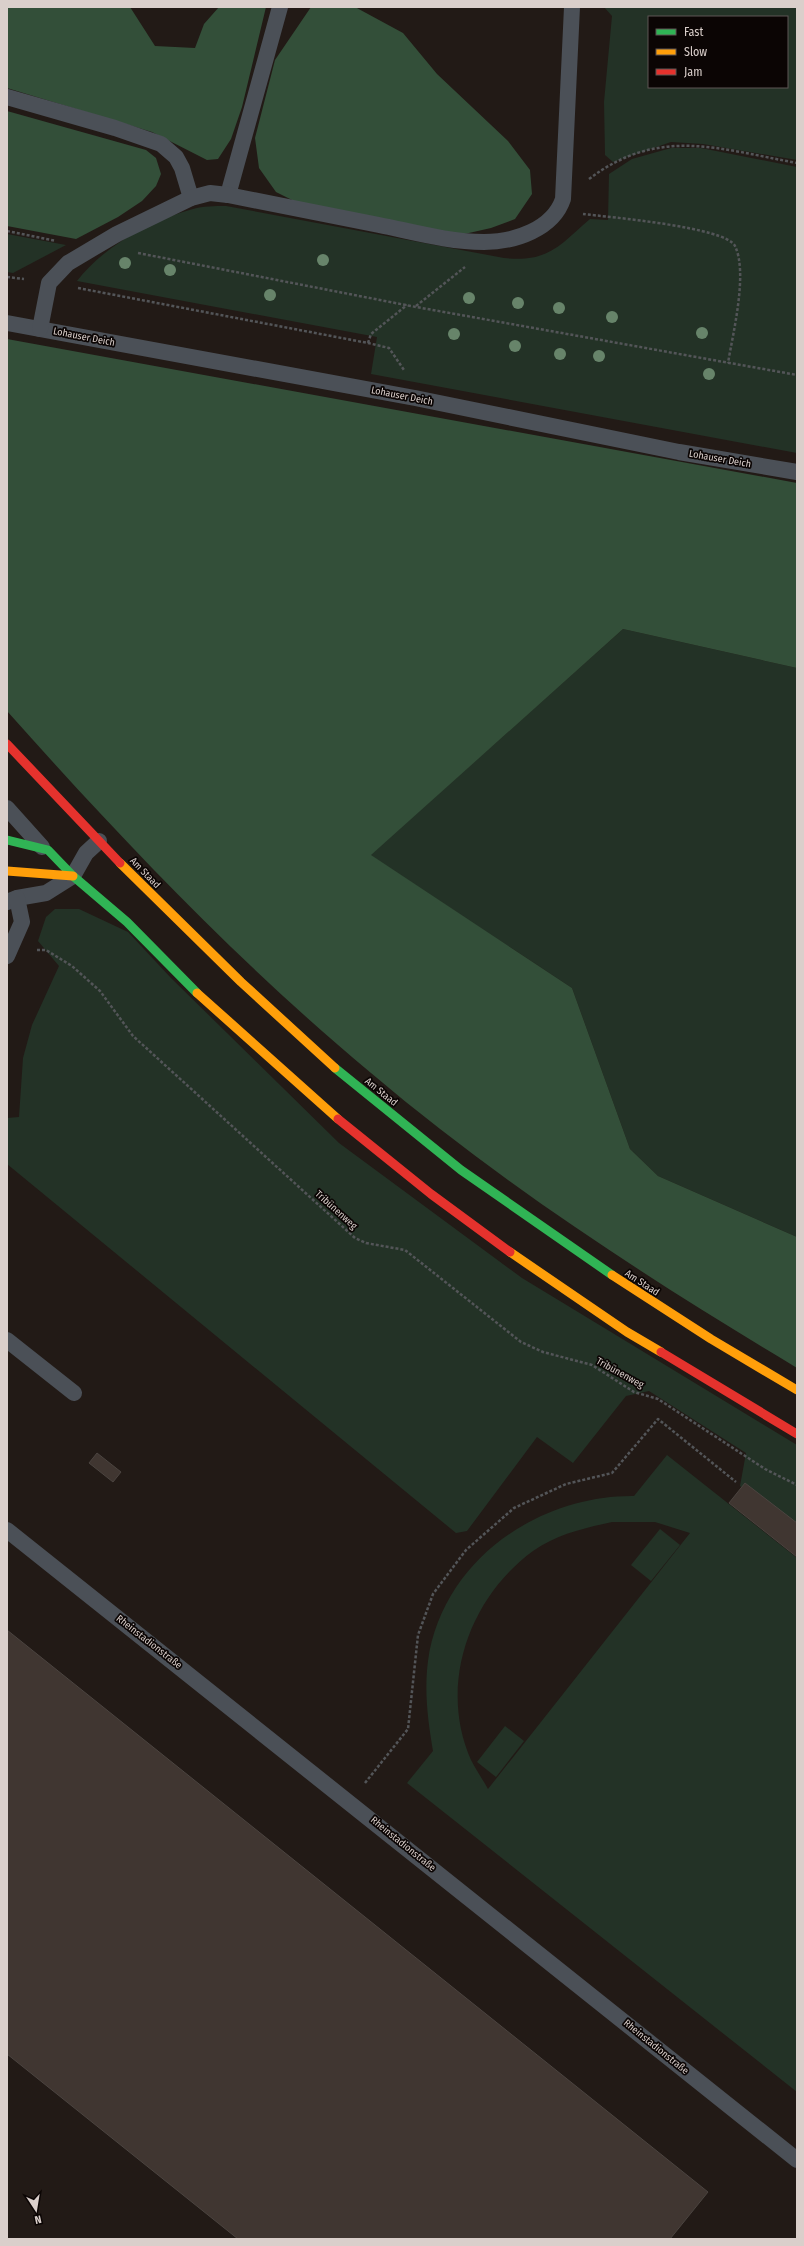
<svg xmlns="http://www.w3.org/2000/svg" width="804" height="2246" viewBox="0 0 804 2246" font-family="'Fira Sans Condensed',sans-serif">
<style>
.green{fill:#233226;fill-rule:evenodd}
.forest{fill:#334f39}
.building{fill:#403631;stroke:#4b4440}
.lines{fill:none;stroke-linecap:round;stroke-linejoin:round}
.path{stroke:#535558;stroke-width:2.5;stroke-dasharray:3 2;stroke-linecap:butt}
.lane{stroke:#4b5057;stroke-width:16}
.fast{stroke:#30b455;stroke-width:9}
.slow{stroke:#ff9f0a;stroke-width:9}
.jam{stroke:#e5322d;stroke-width:9}
.tree{fill:#67846a}
.labels{text-anchor:middle;dominant-baseline:central;stroke-width:3.5;stroke-linejoin:round;paint-order:stroke}
.street-label{font-size:10px;fill:#dacfcb;stroke:#0b0504}
</style>
<rect width="100%" height="100%" fill="#221a16"/>
<g class="green">
<path d="M604 7H797V160L703 144 671 142 613 162 605 155 604 102 612 16ZM649 17H787V87H649Z"/>
<path d="M671 148H701L797 167V453L371 374 377 337 77 281C104 246 151 220 193 209 203 206 215 206 226 206L504 258C548 263 560 245 590 219L608 220 609 174 632 159Z"/>
<polygon points="7,234 66,245 13,273 7,272"/>
<polygon points="623,629 797,668 797,1237 658,1176 630,1149 572,988 370,855"/>
<polygon points="55,909 79,909 128,932 171,978 339,1143 522,1278 797,1445 797,1530 740,1486 746,1453 649,1391 626,1396 573,1463 537,1437 467,1531 456,1533 7,1164 7,1118 19,1117 23,1058 32,1025 59,966 38,941 46,917"/>
<path d="M667 1455 797 1558V2092L407 1783 433 1751C428 1721 424 1692 428 1661 442 1561 538 1495 634 1496ZM612 1522H655L690 1533 488 1789C483 1780 476 1770 471 1760 438 1685 469 1598 533 1551 557 1534 585 1528 612 1522Z"/>
<polygon points="660,1529 680,1545 651,1581 631,1565"/>
<polygon points="505,1726 524,1741 496,1777 477,1762"/>
</g>
<g class="forest">
<polygon points="7,7 130,7 155,46 195,48 204,24 219,7 266,7 242,107 231,139 218,159 207,160 152,132 7,88"/>
<polygon points="311,7 355,7 403,33 437,74 508,141 530,170 532,194 515,219 491,228 460,235 306,207 276,192 259,168 255,138 275,60"/>
<polygon points="7,111 146,150 156,158 161,174 156,186 142,201 118,217 76,239 7,226"/>
<path d="M7 339 797 483V668L623 629 371 855 572 988 630 1149 658 1176 797 1237V1368C649 1279 503 1185 371 1073 240 964 121 839 7 711Z"/>
</g>
<g class="building">
<polygon points="97,1453 121,1472 113,1482 89,1463"/>
<polygon points="745,1483 797,1523 797,1557 729,1503"/>
<polygon points="7,1630 708,2192 670,2239 238,2239 7,2054"/>
</g>
<g class="lines">
<g class="path">
<path d="M589 179C659 126 719 149 797 163"/>
<path d="M583 214C608 217 726 227 735 246 748 273 733 333 728 363"/>
<polyline points="7,231 56,241"/>
<polyline points="138,253 416,307 797,375"/>
<polyline points="7,277 24,279"/>
<polyline points="78,288 368,343 389,348 404,370"/>
<polyline points="416,306 465,267"/>
<polyline points="368,343 371,334 407,305"/>
<polyline points="37,950 46,950 72,966 100,991 133,1036 355,1238 366,1243 405,1250 521,1342 543,1352 592,1365 634,1392 658,1399 765,1469 797,1485"/>
<polyline points="365,1783 408,1729 418,1635 433,1594 466,1550 514,1508 566,1484 612,1473 658,1419 736,1482"/>
</g>
<g class="lane">
<polyline points="7,97 115,128 161,144 176,157 182,168 191,198"/>
<polyline points="228,195 280,7"/>
<polyline points="7,323 415,398 679,452 797,472"/>
<path d="M40 329 49 283 68 263 117 234 191 198 210 193 228 195C278 205 329 215 379 225 414 232 449 242 484 242 515 242 553 229 563 199L572 7"/>
<polyline points="7,808 42,847"/>
<polyline points="7,902 17,898 46,893 73,876 86,853 99,841"/>
<polyline points="7,956 22,922 17,898"/>
<polyline points="7,1340 74,1393"/>
<polyline points="7,1530 797,2160"/>
</g>
<g class="fast">
<polyline points="7,840 48,850 73,876 127,922 197,993"/>
<polyline points="335,1068 461,1170 612,1275"/>
</g>
<g class="slow">
<polyline points="120,863 241,982 335,1068"/>
<polyline points="7,871 73,876"/>
<polyline points="197,993 338,1119"/>
<polyline points="510,1252 627,1332 661,1352"/>
<polyline points="612,1275 711,1339 797,1390"/>
</g>
<g class="jam">
<polyline points="7,744 120,863"/>
<polyline points="338,1119 431,1194 510,1252"/>
<polyline points="661,1352 797,1434"/>
</g>
</g>
<g class="tree">
<circle cx="323" cy="260" r="6"/>
<circle cx="125" cy="263" r="6"/>
<circle cx="170" cy="270" r="6"/>
<circle cx="270" cy="295" r="6"/>
<circle cx="469" cy="298" r="6"/>
<circle cx="518" cy="303" r="6"/>
<circle cx="559" cy="308" r="6"/>
<circle cx="612" cy="317" r="6"/>
<circle cx="702" cy="333" r="6"/>
<circle cx="454" cy="334" r="6"/>
<circle cx="515" cy="346" r="6"/>
<circle cx="560" cy="354" r="6"/>
<circle cx="599" cy="356" r="6"/>
<circle cx="709" cy="374" r="6"/>
</g>
<g class="labels">
<g class="street-label">
<text transform="translate(84 337) rotate(11)">Lohauser Deich</text>
<text transform="translate(402 396) rotate(11)">Lohauser Deich</text>
<text transform="translate(720 459) rotate(10)">Lohauser Deich</text>
<text transform="translate(145 873) rotate(46)">Am Staad</text>
<text transform="translate(381 1092) rotate(39)">Am Staad</text>
<text transform="translate(336 1210) rotate(42)">Tribünenweg</text>
<text transform="translate(642 1283) rotate(33)">Am Staad</text>
<text transform="translate(620 1373) rotate(29)">Tribünenweg</text>
<text transform="translate(149 1642) rotate(38)">Rheinstadionstraße</text>
<text transform="translate(403 1844) rotate(39)">Rheinstadionstraße</text>
<text transform="translate(656 2047) rotate(39)">Rheinstadionstraße</text>
</g>
</g>
<rect width="804" height="2246" fill="none" stroke="#dacfcb" stroke-width="16"/>
<rect x="648" y="16" width="140" height="72" fill="#0b0504" stroke="#5e5654"/>
<rect x="656" y="29" width="20" height="6" fill="#30b455" stroke="#5e5654"/>
<text x="684" y="36" font-size="12" fill="#dacfcb">Fast</text>
<rect x="656" y="49" width="20" height="6" fill="#ff9f0a" stroke="#5e5654"/>
<text x="684" y="56" font-size="12" fill="#dacfcb">Slow</text>
<rect x="656" y="69" width="20" height="6" fill="#e5322d" stroke="#5e5654"/>
<text x="684" y="76" font-size="12" fill="#dacfcb">Jam</text>
<g transform="translate(36 2210) rotate(168)" stroke="#0b0504" stroke-width="3" paint-order="stroke">
<path d="M0-3L7 15L0 10L-7 15Z" fill="#dacfcb"/>
<text y="-6" font-size="11" font-weight="bold" text-anchor="middle" fill="#dacfcb">N</text>
</g>
</svg>
